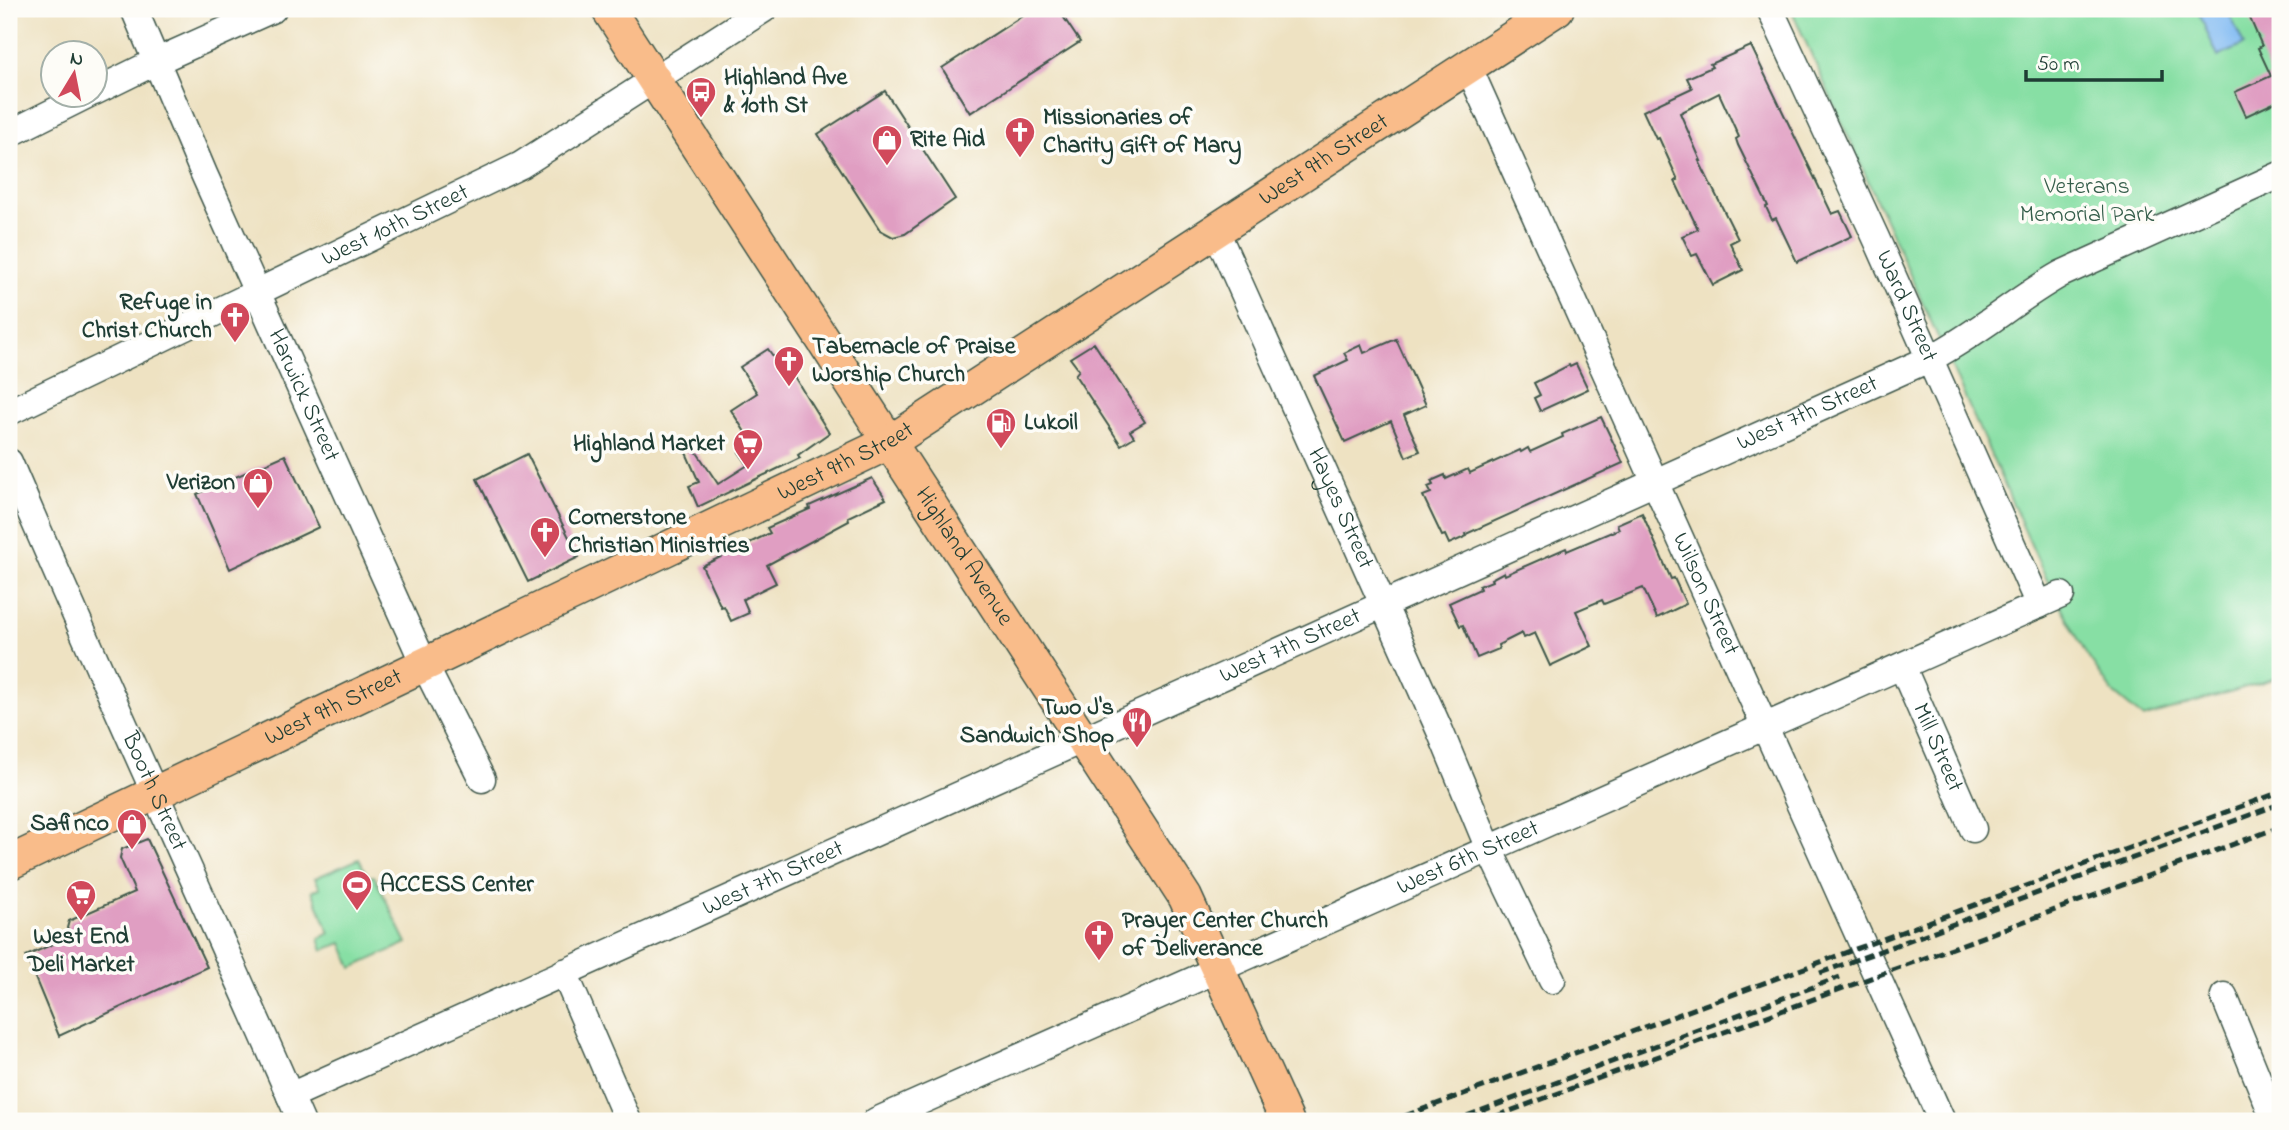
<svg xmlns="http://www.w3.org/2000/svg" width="2289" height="1130" viewBox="0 0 2289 1130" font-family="'Indie Flower',sans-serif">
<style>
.green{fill:#87dfa4;stroke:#538e6c;stroke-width:2}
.water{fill:#82bbf3;stroke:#507c94;stroke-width:2}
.building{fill:#e09ec2}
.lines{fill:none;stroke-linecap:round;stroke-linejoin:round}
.minor-casing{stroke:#3e5649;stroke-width:29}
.major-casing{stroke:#3e5649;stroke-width:36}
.minor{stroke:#fff;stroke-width:26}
.major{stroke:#f9bc8a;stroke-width:33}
.rail{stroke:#1f3d34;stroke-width:5;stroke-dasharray:10 5;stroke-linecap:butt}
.labels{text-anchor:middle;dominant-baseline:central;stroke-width:7;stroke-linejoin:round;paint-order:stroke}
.poi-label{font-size:24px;font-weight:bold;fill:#1f3d34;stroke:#fdfcf7;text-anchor:start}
.street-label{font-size:24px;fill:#1f3d34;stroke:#fdfcf7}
.park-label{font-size:24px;fill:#345d4a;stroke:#fdfcf7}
</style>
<rect width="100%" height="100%" fill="#fdfcf7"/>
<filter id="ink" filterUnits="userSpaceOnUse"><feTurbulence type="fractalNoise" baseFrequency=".0143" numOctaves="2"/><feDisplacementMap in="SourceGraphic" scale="14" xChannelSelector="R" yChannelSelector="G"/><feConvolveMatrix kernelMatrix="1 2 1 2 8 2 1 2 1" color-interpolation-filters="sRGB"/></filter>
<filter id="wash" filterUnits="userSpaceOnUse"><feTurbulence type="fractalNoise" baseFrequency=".00686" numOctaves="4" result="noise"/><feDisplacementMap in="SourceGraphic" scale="28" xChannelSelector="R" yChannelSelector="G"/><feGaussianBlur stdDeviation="1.57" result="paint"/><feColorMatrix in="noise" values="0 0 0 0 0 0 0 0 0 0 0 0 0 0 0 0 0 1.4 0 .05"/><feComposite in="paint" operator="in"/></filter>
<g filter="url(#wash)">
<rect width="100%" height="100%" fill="#eee2c2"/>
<g class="green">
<polygon points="1791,9 2280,9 2280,677 2143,718 2113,693 2086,654 2045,576"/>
<polygon points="359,859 368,877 374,876 407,943 352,968 342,943 323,950 319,939 330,933 312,891 320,888 315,878"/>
</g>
<polygon class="water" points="2197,9 2238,9 2229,13 2244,45 2218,57"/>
<g id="blocks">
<g class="building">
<polygon points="1033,9 1058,9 1080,42 970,113 942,68"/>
<polygon points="2265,9 2270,9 2280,32 2280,100 2246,116 2235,92 2271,76 2258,48 2262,46 2249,16"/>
<polygon points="1751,46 1832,214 1840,211 1852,236 1797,262 1776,218 1772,220 1766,207 1768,206 1738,145 1736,139 1739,137 1719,93 1680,113 1701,161 1699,161 1738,239 1730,243 1743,270 1713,285 1697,254 1692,256 1682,236 1698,229 1675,181 1678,180 1659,138 1656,139 1643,111 1692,88 1687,78 1712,67 1710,64"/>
<polygon points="885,91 955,199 905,234 893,237 880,230 818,134"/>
<polygon points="1396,339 1426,405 1404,415 1420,451 1406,457 1391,421 1345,442 1314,376 1348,360 1344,353 1361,345 1364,353"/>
<polygon points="1094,343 1145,422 1130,431 1134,437 1121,445 1075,375 1079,370 1070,358"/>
<polygon points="768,349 787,376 792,373 829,433 798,455 800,458 698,507 689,486 699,482 683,446 690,442 718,484 748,465 739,452 752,443 731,410 757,393 740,367"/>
<polygon points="1576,364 1588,389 1540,411 1534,398 1540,395 1534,383 1569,365 1570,367"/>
<polygon points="1601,417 1623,463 1466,534 1467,536 1449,544 1445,535 1442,536 1423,496 1431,493 1428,487 1433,485 1431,481 1445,475 1446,479 1468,469 1470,473 1520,450 1521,452 1528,448 1530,452 1563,437 1562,434"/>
<polygon points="527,454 579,557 528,582 477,479"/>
<polygon points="285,455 319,527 230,569 197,494"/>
<polygon points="872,478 886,499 848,517 849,521 767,565 776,583 743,599 749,613 731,621 724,606 721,607 702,566 770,533 767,528 810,509 809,506"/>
<polygon points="1642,513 1671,579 1674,578 1686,604 1657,618 1643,588 1604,604 1602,600 1576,611 1592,646 1550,666 1535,633 1524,638 1522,633 1498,645 1499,649 1477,658 1463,625 1460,626 1449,603 1480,589 1479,586 1492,581 1491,579 1504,572 1505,575 1566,548 1567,551 1619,529 1617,524"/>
<polygon points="147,839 207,967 59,1036 26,956 71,936 67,928 69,921 135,892 120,858 122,849"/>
</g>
</g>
</g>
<g filter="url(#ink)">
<use href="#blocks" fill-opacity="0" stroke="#3e5649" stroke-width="2"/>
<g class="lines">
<g class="minor-casing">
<g id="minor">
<path id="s1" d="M134 9 204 174 424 664 482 779"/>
<path id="s2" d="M1770 9 1876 238 2039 605"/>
<path id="s3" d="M1468 66 1942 1121"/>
<polyline points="94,92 157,61 273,9"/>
<polyline points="9,134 89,94"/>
<path id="s4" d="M1216 231 1440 731 1489 849 1552 980"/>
<path id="s5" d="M9 412 521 165 764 9"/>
<path id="s6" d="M9 462C103 683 205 901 301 1121"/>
<path id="s7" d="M1902 666 1973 829"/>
<polyline points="564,972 628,1121"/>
<polyline points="2224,996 2275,1121"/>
<path id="s8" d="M290 1096 1929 359C1976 335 2015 300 2061 274L2280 175"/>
<path id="s9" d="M876 1121 2061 595"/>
</g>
</g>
<g class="major-casing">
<g id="major">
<path id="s10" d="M608 9 1185 897 1287 1121"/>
<path id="s11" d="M9 863 890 442 1557 9"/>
</g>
</g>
<use href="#minor" class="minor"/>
<use href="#major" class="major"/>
<g class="rail">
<polyline points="1820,973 2280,804"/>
<polyline points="1391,1121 2280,792"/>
<polyline points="1453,1121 1840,977"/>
<polyline points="1483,1121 2280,827"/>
</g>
</g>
</g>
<defs>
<g id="bus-pin" transform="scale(1.575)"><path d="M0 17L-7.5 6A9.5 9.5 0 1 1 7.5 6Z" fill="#d1495b" stroke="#fdfcf7"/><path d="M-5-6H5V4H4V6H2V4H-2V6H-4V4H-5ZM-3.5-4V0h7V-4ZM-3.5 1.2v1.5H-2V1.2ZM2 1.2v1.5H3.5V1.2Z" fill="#fff"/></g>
<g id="church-pin" transform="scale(1.575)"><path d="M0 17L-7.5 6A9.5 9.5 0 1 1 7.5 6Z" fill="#d1495b" stroke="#fdfcf7"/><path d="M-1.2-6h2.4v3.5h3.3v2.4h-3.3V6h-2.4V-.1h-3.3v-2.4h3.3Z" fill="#fff"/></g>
<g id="shop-pin" transform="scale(1.575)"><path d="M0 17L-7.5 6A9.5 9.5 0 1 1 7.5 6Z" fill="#d1495b" stroke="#fdfcf7"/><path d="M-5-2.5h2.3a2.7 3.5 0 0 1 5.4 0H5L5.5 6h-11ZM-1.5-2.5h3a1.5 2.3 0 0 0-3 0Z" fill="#fff"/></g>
<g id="fuel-pin" transform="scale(1.575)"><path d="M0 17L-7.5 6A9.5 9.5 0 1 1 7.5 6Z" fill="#d1495b" stroke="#fdfcf7"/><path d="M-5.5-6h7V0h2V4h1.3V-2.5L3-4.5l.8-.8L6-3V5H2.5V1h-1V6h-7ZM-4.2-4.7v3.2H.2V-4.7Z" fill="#fff"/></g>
<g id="supermarket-pin" transform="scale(1.575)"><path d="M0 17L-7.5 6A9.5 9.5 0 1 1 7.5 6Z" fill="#d1495b" stroke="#fdfcf7"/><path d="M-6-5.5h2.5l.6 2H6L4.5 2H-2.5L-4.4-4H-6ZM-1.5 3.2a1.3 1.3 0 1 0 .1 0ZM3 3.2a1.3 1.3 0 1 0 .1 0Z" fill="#fff"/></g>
<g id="restaurant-pin" transform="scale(1.575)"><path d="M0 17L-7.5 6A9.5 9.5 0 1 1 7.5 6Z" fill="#d1495b" stroke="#fdfcf7"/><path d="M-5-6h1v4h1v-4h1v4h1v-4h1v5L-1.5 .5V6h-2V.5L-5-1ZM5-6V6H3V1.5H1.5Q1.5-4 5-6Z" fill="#fff"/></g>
<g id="stadium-pin" transform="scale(1.575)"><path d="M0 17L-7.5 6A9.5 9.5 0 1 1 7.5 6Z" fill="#d1495b" stroke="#fdfcf7"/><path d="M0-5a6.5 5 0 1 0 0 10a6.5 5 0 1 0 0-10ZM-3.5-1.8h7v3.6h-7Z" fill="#fff"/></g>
</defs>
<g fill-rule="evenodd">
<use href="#bus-pin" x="701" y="92"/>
<use href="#church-pin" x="1020" y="132"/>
<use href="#shop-pin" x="887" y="140"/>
<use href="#church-pin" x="235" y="317"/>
<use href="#church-pin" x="789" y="361"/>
<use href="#fuel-pin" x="1001" y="423"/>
<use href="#supermarket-pin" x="748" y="444"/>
<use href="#shop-pin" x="258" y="483"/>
<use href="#church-pin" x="545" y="532"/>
<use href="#restaurant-pin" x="1137" y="722"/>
<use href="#shop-pin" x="132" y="824"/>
<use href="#stadium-pin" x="357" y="885"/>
<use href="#supermarket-pin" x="81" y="895"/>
<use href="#church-pin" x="1099" y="935"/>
</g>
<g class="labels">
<g class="poi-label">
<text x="724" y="78">Highland Ave<tspan x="724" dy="28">&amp; 10th St</tspan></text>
<text x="1043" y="118">Missionaries of<tspan x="1043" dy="28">Charity Gift of Mary</tspan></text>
<text x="910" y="140">Rite Aid</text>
<text x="212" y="303" text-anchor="end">Refuge in<tspan x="212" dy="28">Christ Church</tspan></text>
<text x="812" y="347">Tabernacle of Praise<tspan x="812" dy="28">Worship Church</tspan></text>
<text x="1024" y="423">Lukoil</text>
<text x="725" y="444" text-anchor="end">Highland Market</text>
<text x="235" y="483" text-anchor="end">Verizon</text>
<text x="568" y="518">Cornerstone<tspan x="568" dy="28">Christian Ministries</tspan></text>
<text x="1114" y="708" text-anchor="end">Two J's<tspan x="1114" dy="28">Sandwich Shop</tspan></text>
<text x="109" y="824" text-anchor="end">Safinco</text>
<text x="380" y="885">ACCESS Center</text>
<text x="1122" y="921">Prayer Center Church<tspan x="1122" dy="28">of Deliverance</tspan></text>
<text x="81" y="937" text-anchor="middle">West End<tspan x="81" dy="28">Deli Market</tspan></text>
</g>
<g class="street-label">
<text stroke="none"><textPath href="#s11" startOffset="1494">West 9th Street</textPath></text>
<text stroke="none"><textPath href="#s5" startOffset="429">West 10th Street</textPath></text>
<text stroke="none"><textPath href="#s2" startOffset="327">Ward Street</textPath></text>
<text stroke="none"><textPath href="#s1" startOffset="422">Harwick Street</textPath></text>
<text stroke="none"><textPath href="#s8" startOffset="1664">West 7th Street</textPath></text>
<text stroke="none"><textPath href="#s11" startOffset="928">West 9th Street</textPath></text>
<text stroke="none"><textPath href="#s4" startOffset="304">Hayes Street</textPath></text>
<text stroke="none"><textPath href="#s10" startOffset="653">Highland Avenue</textPath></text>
<text stroke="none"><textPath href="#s3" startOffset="579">Wilson Street</textPath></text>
<text stroke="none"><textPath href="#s8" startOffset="1097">West 7th Street</textPath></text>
<text stroke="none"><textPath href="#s11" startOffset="360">West 9th Street</textPath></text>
<text stroke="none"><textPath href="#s7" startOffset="89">Mill Street</textPath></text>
<text stroke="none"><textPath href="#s6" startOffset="360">Booth Street</textPath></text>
<text stroke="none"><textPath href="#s9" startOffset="648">West 6th Street</textPath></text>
<text stroke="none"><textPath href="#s8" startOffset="530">West 7th Street</textPath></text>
</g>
<g class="park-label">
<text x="2087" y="187">Veterans<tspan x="2087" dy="28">Memorial Park</tspan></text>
</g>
</g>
<rect width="2289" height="1130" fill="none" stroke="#fdfcf7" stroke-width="35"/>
<g transform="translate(74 74) rotate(10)"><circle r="33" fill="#fdfcf7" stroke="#a4b0a9" stroke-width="2"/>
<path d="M0-5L12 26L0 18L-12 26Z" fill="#d1495b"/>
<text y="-10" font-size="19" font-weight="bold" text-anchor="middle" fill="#1f3d34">N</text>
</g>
<path d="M2026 70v10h136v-10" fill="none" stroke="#1f3d34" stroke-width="3.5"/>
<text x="2037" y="70" font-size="21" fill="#1f3d34" stroke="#fdfcf7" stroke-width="5" paint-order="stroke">50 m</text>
</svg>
